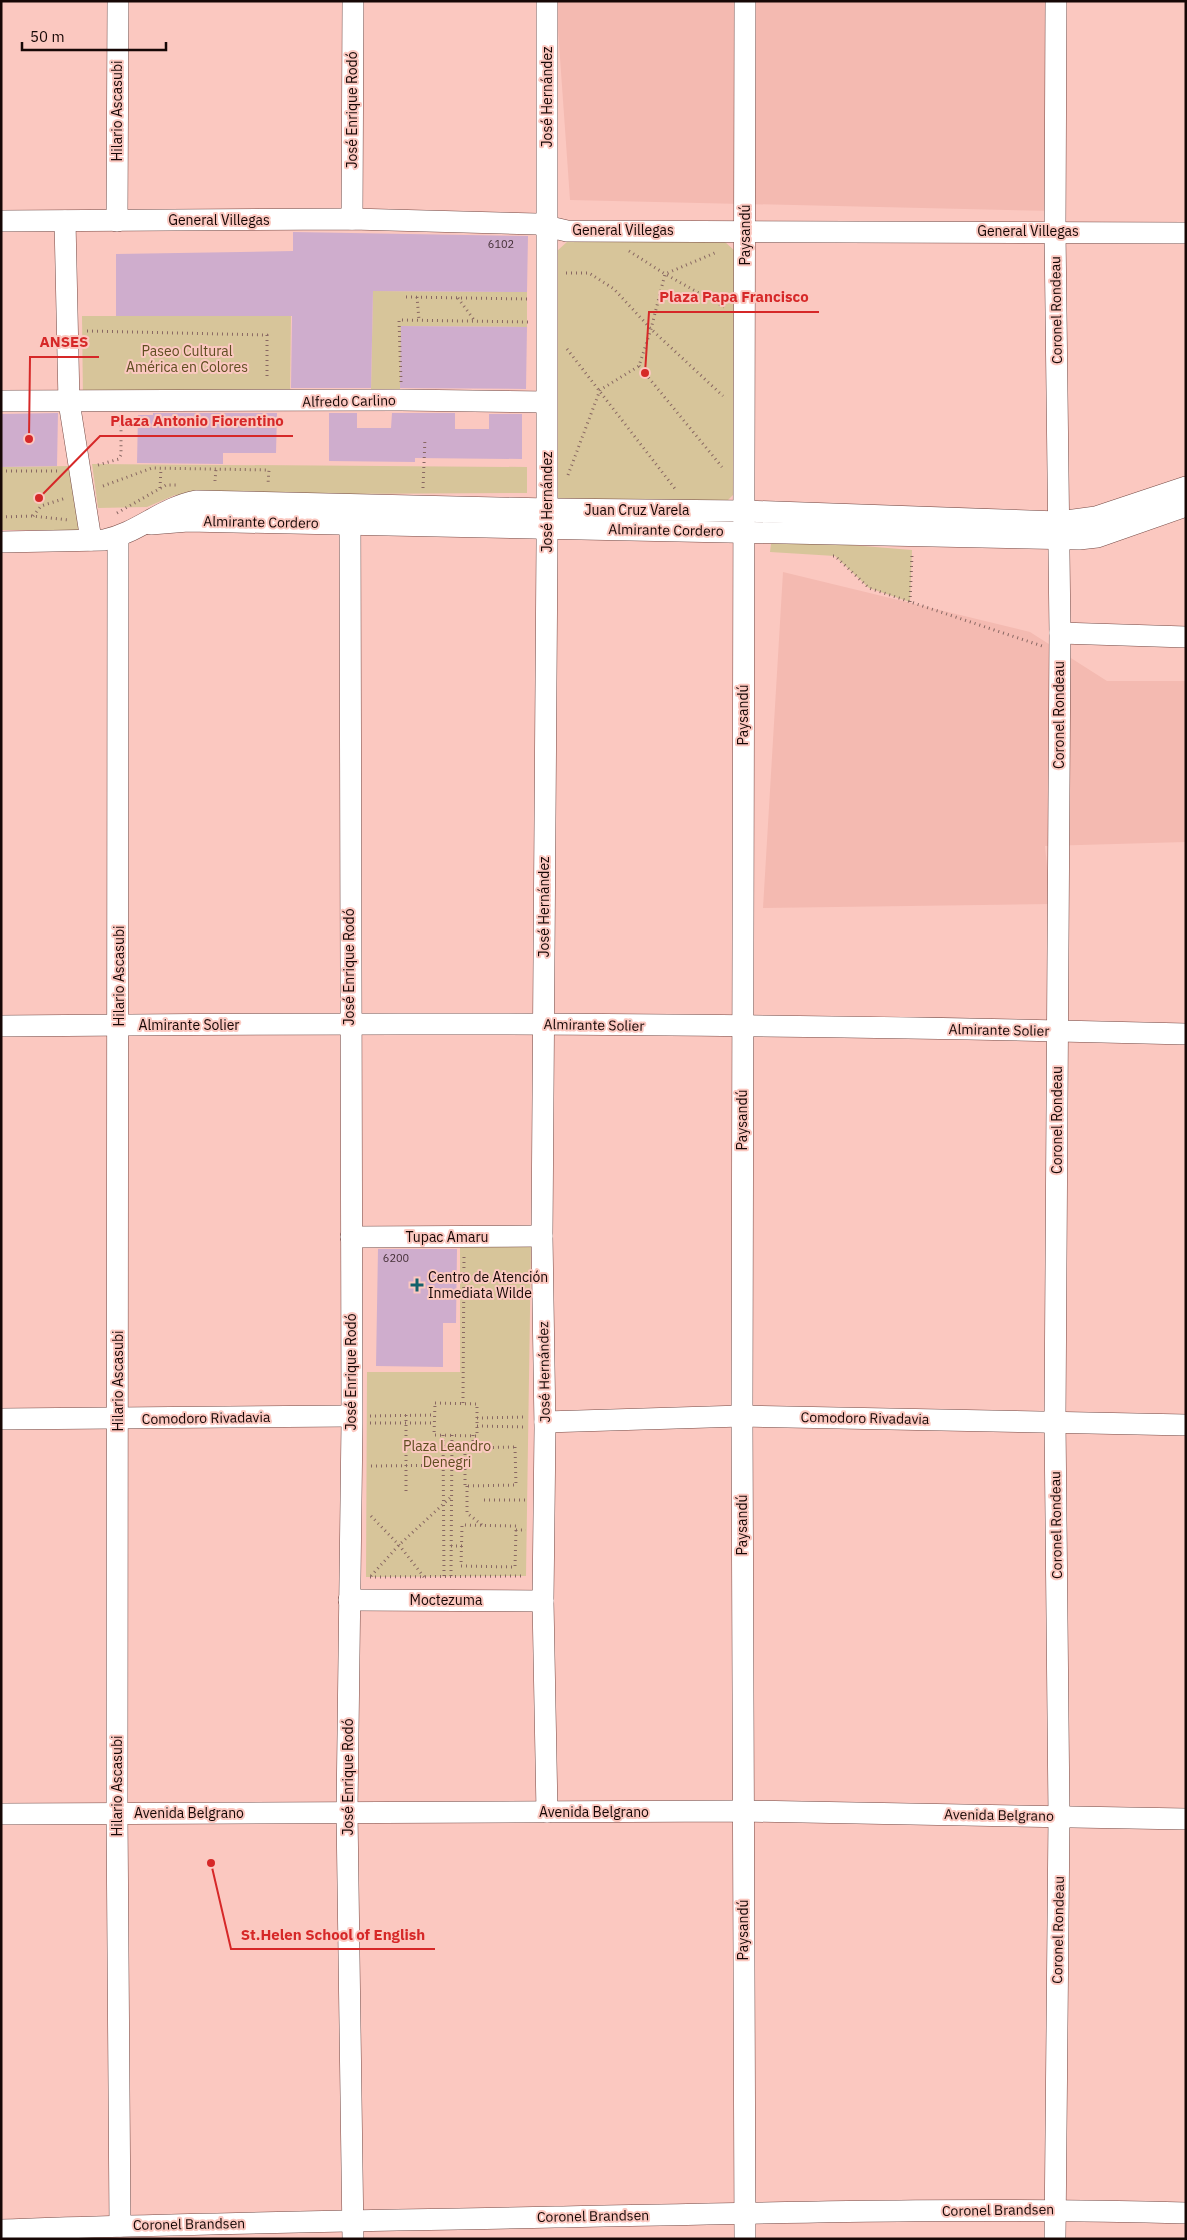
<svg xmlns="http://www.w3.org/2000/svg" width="1187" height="2240" viewBox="0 0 1187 2240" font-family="'IBM Plex Sans',sans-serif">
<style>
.built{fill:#f4bab1}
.green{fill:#d7c59a}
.building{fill:#cfadcd}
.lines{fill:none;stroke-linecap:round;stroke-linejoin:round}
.minor-casing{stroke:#744944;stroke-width:22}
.path{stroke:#886762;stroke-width:3;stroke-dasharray:1 4;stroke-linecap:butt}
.minor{stroke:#fff;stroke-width:21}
.poi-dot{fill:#14616b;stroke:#fbc8c0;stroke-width:2}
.labels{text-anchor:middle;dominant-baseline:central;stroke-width:4;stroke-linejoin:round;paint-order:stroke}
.number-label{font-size:11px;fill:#443037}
.street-label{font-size:14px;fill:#160705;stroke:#fbc8c0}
.park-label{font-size:14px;fill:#5f4d20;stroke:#fbc8c0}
.poi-label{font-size:14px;fill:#160705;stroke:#fbc8c0;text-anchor:start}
.leader{fill:none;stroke:#d62828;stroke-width:2}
.callout-dot{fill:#d62828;stroke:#fbc8c0;stroke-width:2}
.callout-label{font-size:15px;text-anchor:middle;font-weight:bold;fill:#d62828;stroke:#fbc8c0;stroke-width:4;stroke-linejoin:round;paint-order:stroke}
</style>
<rect width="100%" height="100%" fill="#fbc8c0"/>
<g class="built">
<polygon points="556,1 1059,1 1054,211 570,200"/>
<polygon points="783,572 1030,632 1107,681 1186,681 1186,842 1045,846 1051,904 763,908"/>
</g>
<g class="green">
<polygon points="567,242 725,242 735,251 734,494 724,504 554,502 557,251"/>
<polygon points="373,291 527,292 527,327 402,326 400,391 371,390"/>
<polygon points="82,316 291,316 290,401 83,402"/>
<polygon points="92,464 527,467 527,493 175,495 147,507 98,508"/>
<polygon points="72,466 81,530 1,530 1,467"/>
<polygon points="777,539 912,550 910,602 869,588 835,556 770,552 771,544"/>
<polygon points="460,1246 531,1246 526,1576 366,1577 367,1372 460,1372"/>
</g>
<g class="building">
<polygon points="293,232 528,236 527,292 373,291 371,388 291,388 292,316 116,316 116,254 293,251"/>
<polygon points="401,326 527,327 526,389 400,388"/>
<polygon points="58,413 57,466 1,467 1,414"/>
<polygon points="153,413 277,413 276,453 223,453 223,464 137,463 138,415 153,415"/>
<polygon points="329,413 357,413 357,428 391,428 392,413 455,413 455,429 489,429 489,414 522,414 522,459 415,458 415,462 329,461"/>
<polygon points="378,1249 457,1249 456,1323 443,1323 443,1367 376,1366"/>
</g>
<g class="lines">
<g class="minor-casing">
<g id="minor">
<polyline points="745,1 742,1416 745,2239"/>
<polyline points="352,219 353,1"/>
<polyline points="1,221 352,219 537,224 567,231 1186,233"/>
<polyline points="65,221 69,402 91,540"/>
<polyline points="117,221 118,1"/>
<polyline points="1,401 401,400 546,402"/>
<polyline points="350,505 352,1423 347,1812 353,2239"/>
<polyline points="151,524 188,521 1079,539 1097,537 1186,506"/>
<polyline points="118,537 117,1814 120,2226"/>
<path d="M1 542 104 540C138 533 161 508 196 501L547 509 744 511 1058 522 1096 517 1186 487"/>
<polyline points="1060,633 1186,637"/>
<path d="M1 1026C396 1022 791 1023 1186 1034"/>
<polyline points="351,1237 542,1236"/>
<polyline points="1,1419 351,1416"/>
<polyline points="545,1422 742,1416 1186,1425"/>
<polyline points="349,1600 543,1601"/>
<polyline points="547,1812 543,1601 545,1428 542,1236 547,543 547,1"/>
<polyline points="1,1814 743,1811 1186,1819"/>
<path d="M1 2230C186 2223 370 2221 555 2217 765 2213 975 2207 1186 2213"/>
<polyline points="1055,2239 1059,1816 1055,1421 1060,633 1055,231 1056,1"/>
</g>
</g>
<g class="path">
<polyline points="629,251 665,274 724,307"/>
<polyline points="566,273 589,273 614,289 651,329 723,396"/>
<polyline points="406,297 529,299"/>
<polyline points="417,297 419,320"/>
<polyline points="458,298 474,320"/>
<polyline points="87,331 267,335 267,380"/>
<polyline points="567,349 676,490"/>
<polyline points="639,366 722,467"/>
<polyline points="401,382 399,320 529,322"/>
<polyline points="98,465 119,459 121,455 121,420"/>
<polyline points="1,471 60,471"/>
<polyline points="568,475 600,390 639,366 651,329 665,274 717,252"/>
<polyline points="215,481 216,469"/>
<polyline points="103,486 152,468 269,470 268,484"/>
<polyline points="160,488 161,468"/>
<polyline points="423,488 425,438"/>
<polyline points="117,513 166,485 176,485"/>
<polyline points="33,516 41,506 66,498"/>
<polyline points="1,517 32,516 69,520"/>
<polyline points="833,556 835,556 869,588 1042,646"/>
<polyline points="910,602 912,555"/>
<polygon points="435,1403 477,1404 477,1436 434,1435"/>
<polyline points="463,1403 464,1256"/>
<polyline points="370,1416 435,1415"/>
<polyline points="477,1418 526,1417"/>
<polyline points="370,1423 435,1423"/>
<polyline points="477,1426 526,1427"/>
<polyline points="443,1435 444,1576"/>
<polyline points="473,1435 473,1448"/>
<polygon points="515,1447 516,1485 465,1486 465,1448"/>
<polyline points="371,1466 465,1465"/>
<polyline points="467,1486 467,1513 482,1525"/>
<polyline points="406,1491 406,1415"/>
<polyline points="484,1500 526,1500"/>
<polyline points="371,1516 399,1545 424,1577"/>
<polyline points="516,1530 515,1567 461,1566 462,1525 516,1526 516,1530 526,1530"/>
<polyline points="451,1546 462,1546"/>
<polyline points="371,1576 399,1545 452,1496"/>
<polyline points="451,1576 452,1435"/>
<polyline points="370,1577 523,1576"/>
</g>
<use href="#minor" class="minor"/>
</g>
<path class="poi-dot" d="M414.5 1277.5h5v5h5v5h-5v5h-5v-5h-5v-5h5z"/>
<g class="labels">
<g class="number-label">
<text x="501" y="244">6102</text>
<text x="396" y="1258">6200</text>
</g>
<g class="street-label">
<text transform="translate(547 97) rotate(-90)">José Hernández</text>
<text transform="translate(352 110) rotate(-90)">José Enrique Rodó</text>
<text transform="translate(117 111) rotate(-90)">Hilario Ascasubi</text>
<text x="219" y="220">General Villegas</text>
<text x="623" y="230">General Villegas</text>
<text x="1028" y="231">General Villegas</text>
<text transform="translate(745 235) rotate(-90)">Paysandú</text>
<text transform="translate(1056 310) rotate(-91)">Coronel Rondeau</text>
<text transform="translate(349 401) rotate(-1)">Alfredo Carlino</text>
<text transform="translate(547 502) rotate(-90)">José Hernández</text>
<text x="637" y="510">Juan Cruz Varela</text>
<text transform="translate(261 522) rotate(1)">Almirante Cordero</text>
<text transform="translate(666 530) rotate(1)">Almirante Cordero</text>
<text transform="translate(743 715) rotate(-90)">Paysandú</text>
<text transform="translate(1059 715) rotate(-90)">Coronel Rondeau</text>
<text transform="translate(544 907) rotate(-90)">José Hernández</text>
<text transform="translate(349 967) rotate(-90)">José Enrique Rodó</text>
<text transform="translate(119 976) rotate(-90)">Hilario Ascasubi</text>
<text x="189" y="1025">Almirante Solier</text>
<text transform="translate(594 1025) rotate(1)">Almirante Solier</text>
<text transform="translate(999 1030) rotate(1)">Almirante Solier</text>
<text transform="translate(742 1120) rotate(-90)">Paysandú</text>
<text transform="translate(1057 1120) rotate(-90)">Coronel Rondeau</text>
<text x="447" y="1237">Tupac Amaru</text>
<text transform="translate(351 1372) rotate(-90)">José Enrique Rodó</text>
<text transform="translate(544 1372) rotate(-91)">José Hernández</text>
<text transform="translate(118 1381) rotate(-90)">Hilario Ascasubi</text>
<text transform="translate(206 1418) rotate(-1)">Comodoro Rivadavia</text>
<text transform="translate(865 1418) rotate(1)">Comodoro Rivadavia</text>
<text transform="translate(742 1525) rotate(-90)">Paysandú</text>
<text transform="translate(1056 1525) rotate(-91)">Coronel Rondeau</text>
<text x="446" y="1600">Moctezuma</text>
<text transform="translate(348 1777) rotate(-90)">José Enrique Rodó</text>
<text transform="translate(117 1786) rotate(-90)">Hilario Ascasubi</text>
<text x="594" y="1812">Avenida Belgrano</text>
<text x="189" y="1813">Avenida Belgrano</text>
<text transform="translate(999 1815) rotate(1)">Avenida Belgrano</text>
<text transform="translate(743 1930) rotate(-90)">Paysandú</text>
<text transform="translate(1058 1930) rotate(-89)">Coronel Rondeau</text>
<text transform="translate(998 2210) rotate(-1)">Coronel Brandsen</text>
<text transform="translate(593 2216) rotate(-1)">Coronel Brandsen</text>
<text transform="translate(189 2224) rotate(-1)">Coronel Brandsen</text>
</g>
<g class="park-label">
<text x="187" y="351">Paseo Cultural<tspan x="187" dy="16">América en Colores</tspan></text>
<text x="447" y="1446">Plaza Leandro<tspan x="447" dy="16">Denegri</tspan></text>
</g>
<g class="poi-label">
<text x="428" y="1277">Centro de Atención<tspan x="428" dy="16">Inmediata Wilde</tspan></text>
</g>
</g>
<path class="leader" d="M645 373L649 312H819M29 439L30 357H99M39 498L100 436H293M211 1863L231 1949H435"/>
<g class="callout-dot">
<circle cx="645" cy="373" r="5"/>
<circle cx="29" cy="439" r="5"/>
<circle cx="39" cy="498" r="5"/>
<circle cx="211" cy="1863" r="5"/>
</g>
<g class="callout-label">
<text x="734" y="302">Plaza Papa Francisco</text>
<text x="64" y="347">ANSES</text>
<text x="197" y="426">Plaza Antonio Fiorentino</text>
<text x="333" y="1940">St.Helen School of English</text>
</g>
<rect width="1187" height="2240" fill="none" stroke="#160705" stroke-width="5"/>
<path d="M22 42v8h144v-8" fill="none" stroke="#160705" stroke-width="2.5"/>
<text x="30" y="42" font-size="15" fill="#160705" stroke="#fbc8c0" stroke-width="4" paint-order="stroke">50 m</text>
</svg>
